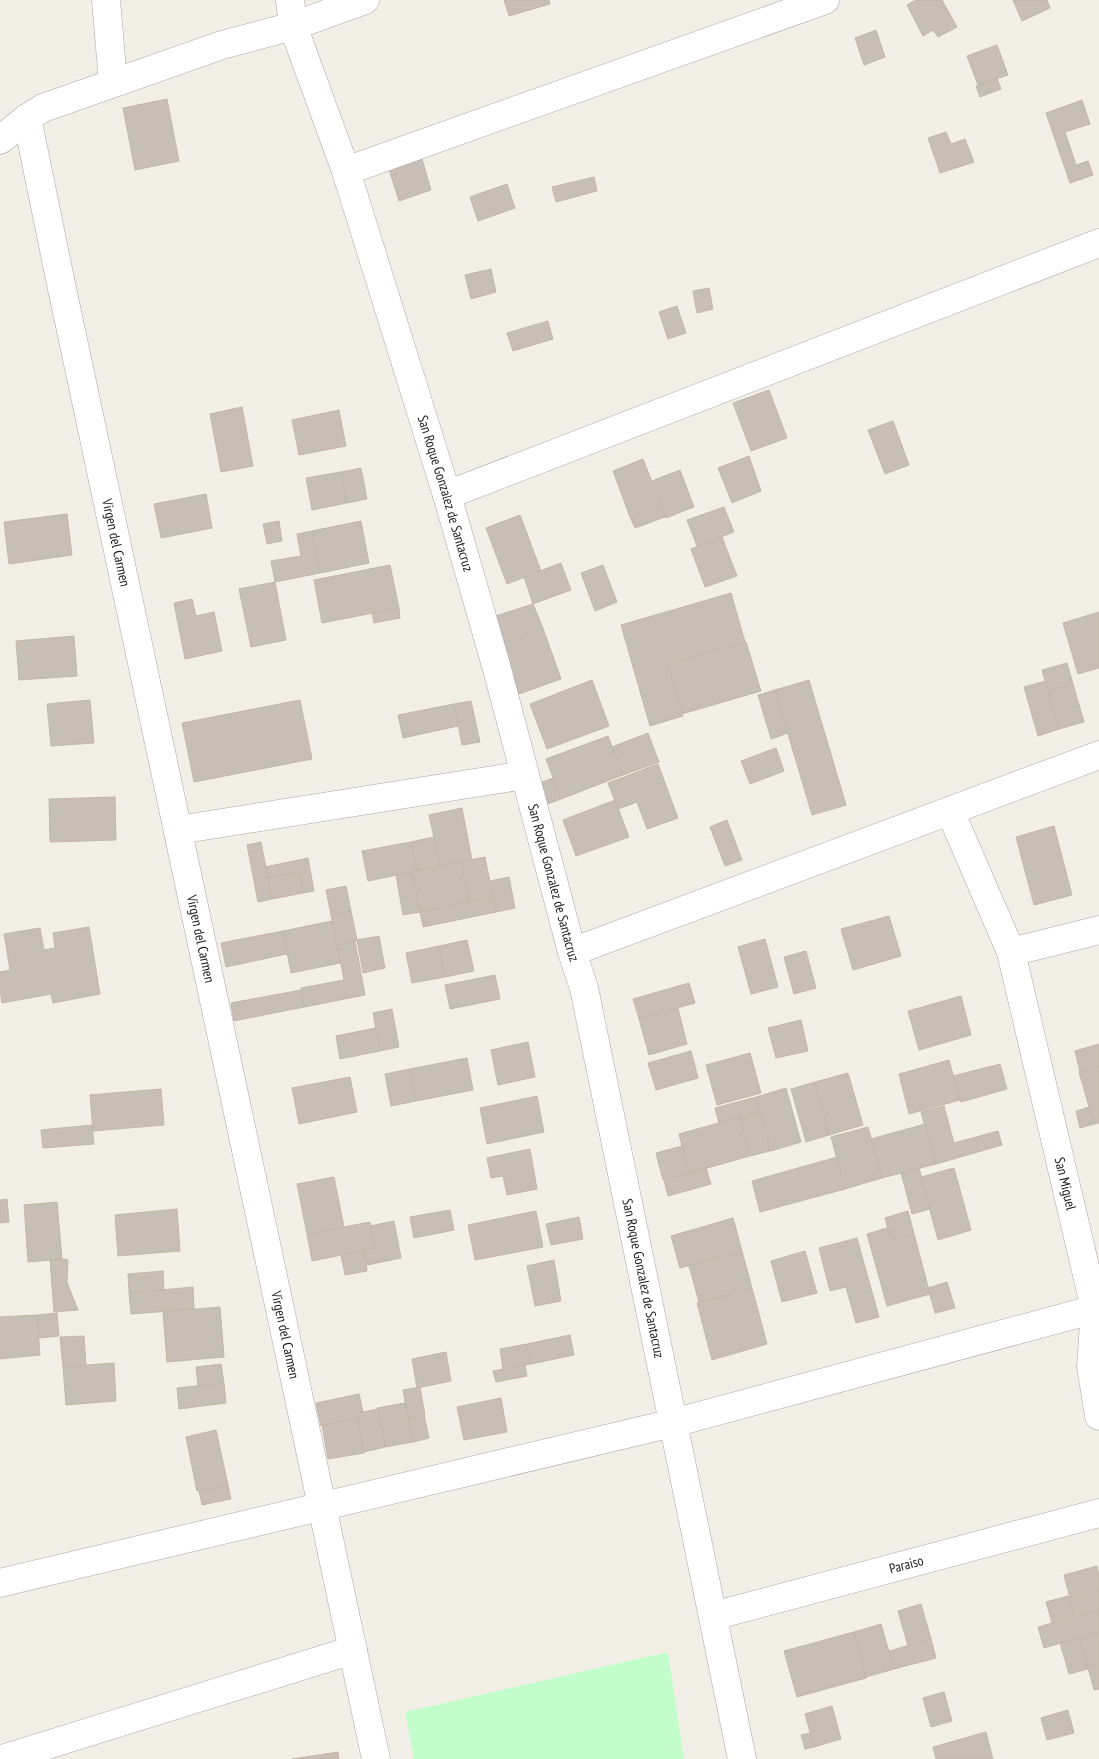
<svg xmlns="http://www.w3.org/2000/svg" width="1099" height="1759" viewBox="0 0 1099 1759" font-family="'PT Sans Narrow',sans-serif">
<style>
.park{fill:#c3fdcc}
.building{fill:#c7beb6;stroke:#c5b7a8}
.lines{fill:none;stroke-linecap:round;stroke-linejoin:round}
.minor-casing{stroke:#a8a8a8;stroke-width:29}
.minor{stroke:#fff;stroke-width:28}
.labels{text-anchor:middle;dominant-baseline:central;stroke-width:4;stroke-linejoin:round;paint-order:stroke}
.street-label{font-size:14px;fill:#212121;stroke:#fff}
</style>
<rect width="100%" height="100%" fill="#f2efe7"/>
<polygon class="park" points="668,1652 684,1759 414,1759 405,1712"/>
<g class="building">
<polygon points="504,0 549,0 550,4 509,16"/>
<polygon points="916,0 942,0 957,27 938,37 933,30 923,36 907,5"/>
<polygon points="1013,0 1047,0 1050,8 1022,21"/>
<polygon points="876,30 885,57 864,65 855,38"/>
<polygon points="997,45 1008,75 978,85 967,56"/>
<polygon points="997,78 1001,89 980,97 976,86"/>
<polygon points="167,99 179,161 135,170 123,108"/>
<polygon points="1082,100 1090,124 1065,132 1076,165 1088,161 1093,175 1070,183 1046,113"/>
<polygon points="946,132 951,144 965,139 974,162 940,173 928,138"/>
<polygon points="422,159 431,190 399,201 389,169"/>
<polygon points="594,177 597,191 556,202 552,187"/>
<polygon points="507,184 515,208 478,221 470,197"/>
<polygon points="491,269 496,292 471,299 465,275"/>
<polygon points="709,288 713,309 697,313 693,291"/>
<polygon points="677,306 686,333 668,339 659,312"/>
<polygon points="548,321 553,339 513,351 507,333"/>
<polygon points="769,390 787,438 751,451 733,403"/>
<polygon points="242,407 253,466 221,472 210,414"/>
<polygon points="339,410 346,446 299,455 292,420"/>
<polygon points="893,421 909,465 885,474 868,430"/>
<polygon points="749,456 761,491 732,503 718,468"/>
<polygon points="643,459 661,505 630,517 613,471"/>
<polygon points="361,468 367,499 347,503 341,472"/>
<polygon points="680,470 694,507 666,518 652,481"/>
<polygon points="341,472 347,503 312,510 306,478"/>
<polygon points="206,494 212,528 161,538 154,504"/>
<polygon points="661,505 665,517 635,528 630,517"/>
<polygon points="724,507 734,532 697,546 687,520"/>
<polygon points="67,514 72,555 9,564 4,522"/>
<polygon points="520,515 541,571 507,584 486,528"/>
<polygon points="279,521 282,541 267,544 263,524"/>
<polygon points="361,521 369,563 320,573 312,531"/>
<polygon points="312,531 320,573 275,582 271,561 301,556 297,534"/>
<polygon points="722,537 737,576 705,587 691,549"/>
<polygon points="561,563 571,590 533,604 524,577"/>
<polygon points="390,565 399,608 322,623 314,580"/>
<polygon points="603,565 617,602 595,611 581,573"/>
<polygon points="275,582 286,640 251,647 239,589"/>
<polygon points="731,593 745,642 668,664 683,716 650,726 621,625"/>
<polygon points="192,599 196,616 214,612 222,651 185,659 174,603"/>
<polygon points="533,604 543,628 493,646 486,619"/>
<polygon points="399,608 400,618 374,623 372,613"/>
<polygon points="1099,612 1099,668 1078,674 1063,623"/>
<polygon points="543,628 561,679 508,698 493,646"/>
<polygon points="74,636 77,676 19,680 16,641"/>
<polygon points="746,642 761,691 682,714 668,664"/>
<polygon points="1067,663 1073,684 1048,691 1042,670"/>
<polygon points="592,680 609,726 547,749 530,704"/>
<polygon points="809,680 846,805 812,815 775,690"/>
<polygon points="1045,681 1059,729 1038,736 1024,687"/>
<polygon points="1073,684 1084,722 1059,729 1048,691"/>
<polygon points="775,690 788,733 771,739 758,695"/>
<polygon points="90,700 94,743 51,746 47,704"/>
<polygon points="300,700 312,759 194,782 182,723"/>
<polygon points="471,701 480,742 462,745 454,704"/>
<polygon points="454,704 458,726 403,738 398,715"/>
<polygon points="648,733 659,762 623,775 612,747"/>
<polygon points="608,736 623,775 561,799 546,759"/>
<polygon points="776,748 784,771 750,784 741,761"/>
<polygon points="658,764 678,818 647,829 637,802 618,809 608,783"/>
<polygon points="553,778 561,799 540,807 532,786"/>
<polygon points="115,797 116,840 50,842 49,799"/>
<polygon points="615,800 629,837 576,856 563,820"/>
<polygon points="462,808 472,860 440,866 429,815"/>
<polygon points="727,820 742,860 725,866 710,827"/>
<polygon points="1054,826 1072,895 1034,905 1016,837"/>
<polygon points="434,837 440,866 417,871 411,842"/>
<polygon points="261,842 272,899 258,902 247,845"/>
<polygon points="411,842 417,871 368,881 362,851"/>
<polygon points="485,857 493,897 469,902 461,862"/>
<polygon points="308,858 314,891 303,893 299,872 268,878 265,867"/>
<polygon points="461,862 469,902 420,912 412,872"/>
<polygon points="299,872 303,893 272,899 268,878"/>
<polygon points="412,872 420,912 403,915 396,875"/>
<polygon points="509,877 515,908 496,912 490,881"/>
<polygon points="346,886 351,911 331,915 326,890"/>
<polygon points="493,897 496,912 423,927 420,912"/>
<polygon points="351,911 357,940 337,945 331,915"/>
<polygon points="889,916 901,956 853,970 841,929"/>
<polygon points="332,921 340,963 291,973 283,931"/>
<polygon points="89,927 100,994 53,1003 51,994 2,1003 0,991 0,972 10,970 4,934 40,928 44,950 55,948 53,933"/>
<polygon points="283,931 287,954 226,967 221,943"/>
<polygon points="379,936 385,968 363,973 357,940"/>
<polygon points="765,939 778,987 751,994 738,947"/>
<polygon points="467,940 474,971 445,977 439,946"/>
<polygon points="355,941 365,995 304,1007 301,988 344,980 337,945"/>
<polygon points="439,946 445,977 412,983 406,953"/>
<polygon points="806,951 816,988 794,994 784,957"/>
<polygon points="495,975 500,999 450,1009 445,985"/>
<polygon points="689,983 695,1003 639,1019 633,999"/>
<polygon points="301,990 304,1007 234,1021 231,1003"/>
<polygon points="961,996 971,1035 919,1050 908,1011"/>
<polygon points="678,1008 687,1044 649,1055 639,1019"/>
<polygon points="392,1009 399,1047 380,1051 373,1013"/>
<polygon points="801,1020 808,1051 776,1058 768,1028"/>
<polygon points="376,1028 380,1051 340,1059 336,1036"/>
<polygon points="528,1042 535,1077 498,1085 491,1050"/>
<polygon points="1099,1044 1099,1067 1080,1072 1075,1051"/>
<polygon points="691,1051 698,1078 656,1090 648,1063"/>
<polygon points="750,1053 761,1093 717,1105 706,1065"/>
<polygon points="467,1058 473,1090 416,1101 410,1069"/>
<polygon points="949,1060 960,1100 909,1114 899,1074"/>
<polygon points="1000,1064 1007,1089 961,1102 953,1076"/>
<polygon points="1099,1067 1099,1123 1094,1124 1079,1072"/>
<polygon points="410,1069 416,1101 391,1106 385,1074"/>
<polygon points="848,1073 863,1125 829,1135 815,1082"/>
<polygon points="350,1077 357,1112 299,1124 292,1088"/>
<polygon points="815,1082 829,1135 806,1142 791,1089"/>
<polygon points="786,1088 801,1142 771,1151 756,1097"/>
<polygon points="161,1089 164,1125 93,1131 90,1095"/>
<polygon points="537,1096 544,1132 487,1144 480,1108"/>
<polygon points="756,1097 760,1111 719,1123 715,1108"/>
<polygon points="944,1106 954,1143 998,1131 1002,1145 936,1164 921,1112"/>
<polygon points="1089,1107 1094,1124 1080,1128 1076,1111"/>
<polygon points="760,1112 770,1151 750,1156 740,1117"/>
<polygon points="740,1117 750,1156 689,1173 679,1134"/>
<polygon points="925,1124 936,1164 882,1178 871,1139"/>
<polygon points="92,1125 94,1144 43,1148 41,1130"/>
<polygon points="868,1127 882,1178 845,1189 831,1137"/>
<polygon points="682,1146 689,1173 663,1180 656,1153"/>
<polygon points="530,1149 537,1189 507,1195 503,1176 491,1178 487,1158"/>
<polygon points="837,1157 845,1189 760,1212 752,1181"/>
<polygon points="706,1168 711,1184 668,1196 664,1180"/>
<polygon points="919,1168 930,1209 912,1214 901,1173"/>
<polygon points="954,1168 971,1230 938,1240 921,1177"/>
<polygon points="334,1177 344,1227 307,1234 297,1184"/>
<polygon points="7,1199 9,1222 0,1223 0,1200"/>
<polygon points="57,1202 62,1259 28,1262 24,1205"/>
<polygon points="177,1209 180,1251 118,1256 115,1215"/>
<polygon points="450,1210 454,1230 414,1238 410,1217"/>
<polygon points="536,1211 543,1247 475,1260 468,1225"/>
<polygon points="908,1211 914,1234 891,1240 885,1218"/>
<polygon points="579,1217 583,1239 551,1245 546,1224"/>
<polygon points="733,1218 742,1251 680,1268 671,1236"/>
<polygon points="394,1221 401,1258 367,1265 364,1250 375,1248 370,1226"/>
<polygon points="370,1222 375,1248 312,1261 307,1234"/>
<polygon points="887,1228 891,1240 914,1234 930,1294 887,1306 867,1234"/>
<polygon points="857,1238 879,1317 856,1323 846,1287 830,1291 819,1248"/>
<polygon points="364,1250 367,1271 345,1275 341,1255"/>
<polygon points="742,1251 752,1288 699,1302 689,1266"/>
<polygon points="805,1251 817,1293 782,1302 771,1261"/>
<polygon points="62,1259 68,1260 67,1282 78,1310 54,1312 50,1260"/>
<polygon points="554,1260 561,1301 535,1306 527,1266"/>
<polygon points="163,1271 164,1290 129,1293 128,1274"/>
<polygon points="947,1282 955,1308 935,1313 928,1288"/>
<polygon points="193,1287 194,1309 131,1314 129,1293"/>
<polygon points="752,1288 767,1344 712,1360 697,1303"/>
<polygon points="220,1307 224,1357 167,1362 163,1312"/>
<polygon points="57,1313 59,1336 39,1338 37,1315"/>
<polygon points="37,1315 40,1355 0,1359 0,1317"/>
<polygon points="570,1335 574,1355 531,1364 527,1344"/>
<polygon points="84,1336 86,1366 63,1367 60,1337"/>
<polygon points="527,1344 531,1364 503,1370 500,1349"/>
<polygon points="446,1352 451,1381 417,1388 412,1359"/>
<polygon points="114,1363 116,1401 66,1405 63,1367"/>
<polygon points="221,1364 224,1383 198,1386 196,1367"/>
<polygon points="525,1365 527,1376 496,1382 493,1371"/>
<polygon points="224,1383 226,1403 179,1409 177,1388"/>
<polygon points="420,1387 425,1415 408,1418 403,1390"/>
<polygon points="359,1394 363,1412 357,1413 358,1418 321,1426 316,1403"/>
<polygon points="501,1398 507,1432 464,1440 457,1407"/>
<polygon points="405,1403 413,1442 385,1447 377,1408"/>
<polygon points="378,1409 385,1447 364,1452 357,1413"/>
<polygon points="424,1415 429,1438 413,1442 408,1418"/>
<polygon points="358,1418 364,1453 328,1459 322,1425"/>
<polygon points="216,1430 228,1485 197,1491 186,1437"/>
<polygon points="228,1485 231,1499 202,1505 199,1491"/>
<polygon points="1097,1566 1099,1575 1099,1590 1070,1598 1064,1575"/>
<polygon points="1099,1590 1099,1610 1074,1617 1069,1599"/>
<polygon points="1068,1596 1074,1617 1052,1623 1046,1602"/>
<polygon points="921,1604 931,1639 908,1646 898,1611"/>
<polygon points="1099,1610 1099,1632 1044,1648 1038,1627"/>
<polygon points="881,1624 894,1669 866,1677 854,1632"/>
<polygon points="854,1632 866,1678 797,1697 784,1651"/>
<polygon points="1099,1632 1099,1689 1094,1690 1080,1638"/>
<polygon points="1080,1638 1088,1669 1069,1674 1060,1643"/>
<polygon points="931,1639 936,1658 894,1669 889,1651"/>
<polygon points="944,1692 952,1721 931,1727 923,1698"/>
<polygon points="832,1706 841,1739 814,1747 805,1714"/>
<polygon points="1068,1710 1074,1733 1047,1740 1041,1718"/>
<polygon points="986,1732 993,1759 936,1759 933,1747"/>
<polygon points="810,1733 814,1747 805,1749 801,1735"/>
<polygon points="338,1752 339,1759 292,1759"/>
</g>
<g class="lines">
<g class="minor-casing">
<g id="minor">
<polyline points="106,0 113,82"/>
<path id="s1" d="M290 0 293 26 346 171 447 495 497 669 572 952 584 988 742 1759"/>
<path id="s2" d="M27 118 60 279 376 1759"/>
<polyline points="0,140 27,118 43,108 222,45 293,26 365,0"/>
<polyline points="346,171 825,0"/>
<polyline points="447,495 1099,243"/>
<polyline points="950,811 1011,952 1099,930"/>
<polyline points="178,830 525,775"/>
<polyline points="572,952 1099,755"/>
<path id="s3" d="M1011 952 1095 1309 1091 1366 1099 1416"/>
<polyline points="0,1583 673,1423 1099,1308"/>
<path id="s4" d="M713 1616 1099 1513"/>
<polyline points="2,1759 353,1650"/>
</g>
</g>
<use href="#minor" class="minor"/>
</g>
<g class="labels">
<g class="street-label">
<text stroke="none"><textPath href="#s1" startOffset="518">San Roque Gonzalez de Santacruz</textPath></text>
<text stroke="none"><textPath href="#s2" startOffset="434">Virgen del Carmen</textPath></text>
<text stroke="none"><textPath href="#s1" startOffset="922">San Roque Gonzalez de Santacruz</textPath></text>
<text stroke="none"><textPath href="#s2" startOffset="839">Virgen del Carmen</textPath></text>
<text stroke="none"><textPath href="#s3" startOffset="238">San Miguel</textPath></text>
<text stroke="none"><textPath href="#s1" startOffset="1328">San Roque Gonzalez de Santacruz</textPath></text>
<text stroke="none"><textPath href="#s2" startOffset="1244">Virgen del Carmen</textPath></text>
<text stroke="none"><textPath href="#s4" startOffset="200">Paraiso</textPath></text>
</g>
</g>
</svg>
